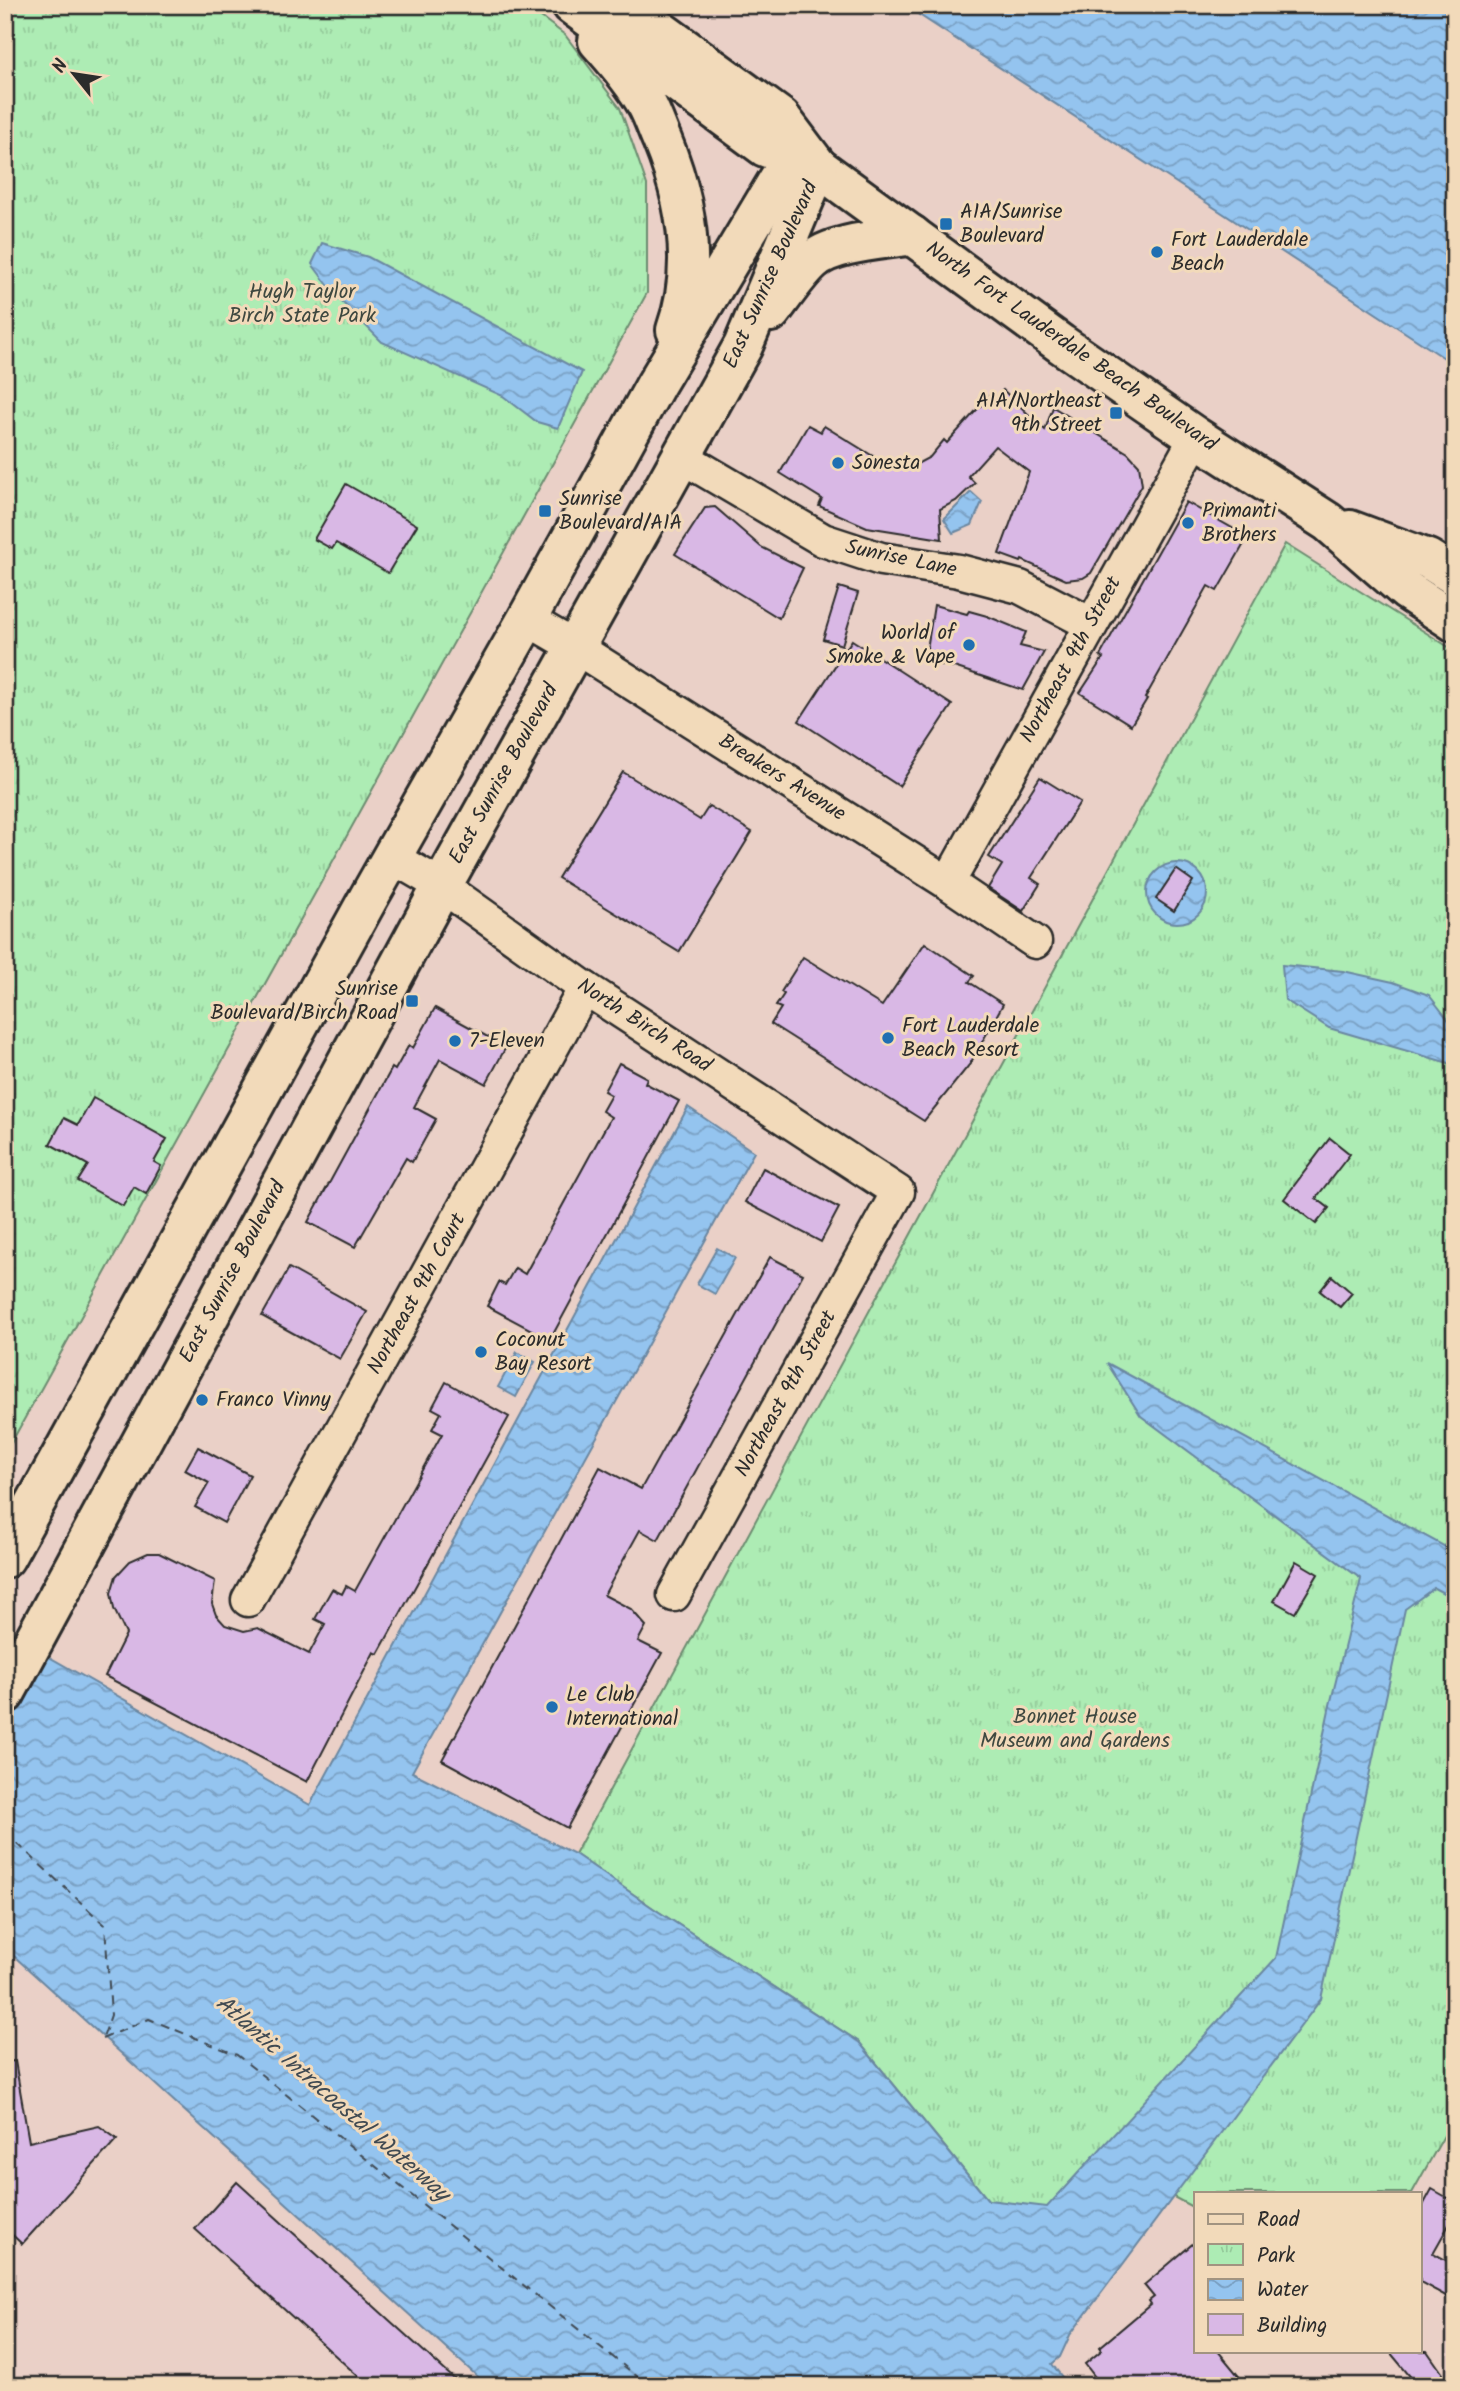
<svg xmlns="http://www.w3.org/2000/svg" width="1460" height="2391" viewBox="0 0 1460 2391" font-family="Kalam,sans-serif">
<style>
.park{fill:url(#park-tufts);stroke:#6c8c70;stroke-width:2}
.water{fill:url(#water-waves);stroke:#6a87a1;stroke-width:2}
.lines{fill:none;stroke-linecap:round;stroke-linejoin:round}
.ferry{stroke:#404a52;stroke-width:2;stroke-dasharray:9 7;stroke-linecap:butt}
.building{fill:#d9b8e5;stroke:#2b2b2b;stroke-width:2}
.minor-casing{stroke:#2b2b2b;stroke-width:37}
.major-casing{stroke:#2b2b2b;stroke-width:44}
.minor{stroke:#f2daba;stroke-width:32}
.major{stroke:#f2daba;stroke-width:38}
.poi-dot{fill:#1f6fb2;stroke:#f2daba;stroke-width:2.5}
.labels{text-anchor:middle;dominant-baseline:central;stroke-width:6;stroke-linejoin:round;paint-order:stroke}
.poi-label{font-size:21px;fill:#2b2b2b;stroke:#f2daba;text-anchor:start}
.street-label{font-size:21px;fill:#2b2b2b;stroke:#f2daba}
.park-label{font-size:21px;fill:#3e4840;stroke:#f2daba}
.water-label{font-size:23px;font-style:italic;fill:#404a52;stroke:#f2daba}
</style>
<defs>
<pattern id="park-tufts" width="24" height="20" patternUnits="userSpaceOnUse" patternTransform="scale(1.75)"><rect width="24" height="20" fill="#adecb4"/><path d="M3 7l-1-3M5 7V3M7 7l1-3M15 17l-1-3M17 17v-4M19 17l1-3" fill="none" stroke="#95cb9b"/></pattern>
<pattern id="water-waves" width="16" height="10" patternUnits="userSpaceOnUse" patternTransform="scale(1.75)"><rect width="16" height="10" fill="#94c4ef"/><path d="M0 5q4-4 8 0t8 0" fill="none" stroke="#799fc2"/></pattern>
</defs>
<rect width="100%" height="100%" fill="#ead0c7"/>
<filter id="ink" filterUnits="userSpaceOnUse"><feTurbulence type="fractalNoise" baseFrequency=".0143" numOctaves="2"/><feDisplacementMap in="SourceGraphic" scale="14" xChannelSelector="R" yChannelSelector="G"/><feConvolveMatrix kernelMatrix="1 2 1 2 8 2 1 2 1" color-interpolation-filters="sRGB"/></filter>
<g filter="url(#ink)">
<g class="park">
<polygon points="5,5 525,5 565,35 620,108 647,185 647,293 5,1454"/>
<polygon points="1285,544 1455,651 1455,2116 1412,2193 1196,2193 1196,2209 1095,2155 1047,2208 988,2200 859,2042 656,1910 575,1854"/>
</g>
<g class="water">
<polygon points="904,5 1455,5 1455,365"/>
<polygon points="322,243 368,257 582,372 558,428 537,422 503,396 382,342 337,297 312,264"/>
<polygon points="971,492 982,502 972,525 953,533 944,519"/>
<circle cx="1177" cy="893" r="30"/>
<polygon points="1282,965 1343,971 1393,982 1429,995 1450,1022 1455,1024 1455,1065 1329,1028 1285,1000"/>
<polygon points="688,1107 754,1152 412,1772 575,1854 656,1910 859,2042 988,2200 1047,2207 1276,1958 1330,1705 1361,1579 1141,1416 1107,1363 1455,1552 1455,1599 1434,1588 1405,1609 1321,1999 1070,2335 1060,2357 1052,2364 1069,2386 488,2386 5,1948 5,1632 310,1805"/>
<polygon points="717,1248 735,1258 715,1294 697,1284"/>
<polygon points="517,1352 535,1362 516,1397 498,1387"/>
</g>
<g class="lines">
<g class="ferry">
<polyline points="5,1832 105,1925 111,2015 103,2038"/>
<polyline points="102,2039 149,2019 237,2055 649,2386"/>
</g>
</g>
<g class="building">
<polygon points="1003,390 1045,430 1053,407 1128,453 1139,465 1142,485 1091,573 1083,578 1066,580 1022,560 1021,562 999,554 1029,472 995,446 968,476 975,483 956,501 940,509 942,539 867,527 819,506 822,499 780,473 808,425 821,432 824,426 881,461 883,459 897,466 915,465 930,457 944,440 947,443 991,394 996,399"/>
<polygon points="346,484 417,525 388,573 336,543 332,549 314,539"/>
<polygon points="1186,502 1248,537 1217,591 1208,586 1145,698 1147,699 1131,725 1080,693 1103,658 1100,656"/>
<polygon points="715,507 761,547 803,568 779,618 675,554 705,508"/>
<polygon points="839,587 858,593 842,645 823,639"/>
<polygon points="934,605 967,614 969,611 987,616 1026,632 1020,646 1044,652 1023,690 954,667 925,662"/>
<polygon points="852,640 952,705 899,786 799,721"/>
<polygon points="623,772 700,820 709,806 752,832 679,952 558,878"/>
<polygon points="1040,777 1080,802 1031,878 1040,884 1023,911 988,888 1002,865 989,857"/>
<polygon points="1176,869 1193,881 1174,911 1156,899"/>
<polygon points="925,943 974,976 969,982 1003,1004 970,1064 924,1121 771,1024 781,1008 776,1006 784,994 781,992 803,957 882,1006"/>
<polygon points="435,1008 506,1047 486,1084 440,1059 414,1107 436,1119 412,1162 406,1158 355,1247 308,1222 392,1068 395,1070 409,1045 413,1048"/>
<polygon points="619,1063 647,1078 645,1083 679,1101 550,1340 487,1306 499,1282 505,1285 515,1268 525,1274 611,1117 602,1111 611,1095 604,1091"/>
<polygon points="93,1098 167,1139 154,1162 161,1166 146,1194 134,1187 123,1206 78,1181 88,1165 50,1144 64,1118 78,1125"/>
<polygon points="1330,1138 1350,1154 1316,1198 1329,1208 1316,1224 1284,1199"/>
<polygon points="763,1168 839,1208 821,1242 745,1202"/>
<polygon points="770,1257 803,1274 658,1540 640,1530 604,1595 631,1609 646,1626 638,1641 662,1653 567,1828 442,1760 600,1467 641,1489"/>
<polygon points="289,1268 367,1312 340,1359 262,1316"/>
<polygon points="1332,1276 1352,1293 1340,1307 1320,1291"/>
<polygon points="446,1382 509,1417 378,1654 374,1652 307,1782 105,1676 126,1634 114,1609 111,1593 116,1576 130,1561 148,1553 159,1553 215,1581 212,1604 216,1615 225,1625 244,1631 258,1628 309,1654 325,1624 315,1619 332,1589 342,1594 346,1586 355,1591 442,1434 432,1429 441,1413 432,1408"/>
<polygon points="198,1447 250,1475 224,1523 195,1507 209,1483 185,1470"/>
<polygon points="1296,1561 1318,1574 1295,1613 1274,1601"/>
<polygon points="15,2061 29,2142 99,2126 117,2139 22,2244 5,2228 5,2062"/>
<polygon points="237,2182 462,2386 369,2386 195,2229"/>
<polygon points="1432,2189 1455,2202 1455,2214 1433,2253 1455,2265 1455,2301 1420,2282 1420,2211"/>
<polygon points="1196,2241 1196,2351 1218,2351 1247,2386 1102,2386 1085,2364 1102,2350 1100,2347 1151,2304 1149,2301 1154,2297 1144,2285"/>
<polygon points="1389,2351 1427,2351 1443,2374 1428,2386 1418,2386"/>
</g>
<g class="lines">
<g class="minor-casing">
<g id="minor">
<polyline points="682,457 823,540 881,559 959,571 1020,587 1091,624"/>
<polyline points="527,619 575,647 948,883 1035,942"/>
<polyline points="392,857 442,886 585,988 898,1192 674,1595"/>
<polyline points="948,883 1196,437"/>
<polyline points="248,1600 585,988"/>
</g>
</g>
<g class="major-casing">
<g id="major">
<polyline points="572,5 765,147 818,167 1061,344 1196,437 1328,522 1406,590 1455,622"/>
<polyline points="625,5 781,118 818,167"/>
<path d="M598 41C616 61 634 82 647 105 653 116 657 129 662 140 687 201 699 266 676 330"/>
<path d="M771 312C784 295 797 275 812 261 833 242 884 240 912 235"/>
<polyline points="1350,530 1428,559 1455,576"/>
<polyline points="5,1558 369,897 527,619 656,384 778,180 818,167"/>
<polyline points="5,1694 442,886 743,346 818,167"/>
</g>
</g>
<use href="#minor" class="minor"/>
<use href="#major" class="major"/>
</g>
</g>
<g class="poi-dot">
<rect x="939" y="217" width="14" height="14" rx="3.5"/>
<circle cx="1157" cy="252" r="7"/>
<rect x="1109" y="406" width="14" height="14" rx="3.5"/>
<circle cx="838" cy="463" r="7"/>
<rect x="538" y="504" width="14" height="14" rx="3.5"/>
<circle cx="1188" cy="523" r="7"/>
<circle cx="969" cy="645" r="7"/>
<rect x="405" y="994" width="14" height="14" rx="3.5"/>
<circle cx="888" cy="1038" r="7"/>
<circle cx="455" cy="1041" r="7"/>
<circle cx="481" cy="1352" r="7"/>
<circle cx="202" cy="1400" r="7"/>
<circle cx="552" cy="1707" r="7"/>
</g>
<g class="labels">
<g class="poi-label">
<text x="960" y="212">A1A/Sunrise<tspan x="960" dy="24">Boulevard</tspan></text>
<text x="1171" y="240">Fort Lauderdale<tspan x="1171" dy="24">Beach</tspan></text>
<text x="1102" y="401" text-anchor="end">A1A/Northeast<tspan x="1102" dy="24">9th Street</tspan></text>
<text x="852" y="463">Sonesta</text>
<text x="559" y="499">Sunrise<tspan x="559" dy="24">Boulevard/A1A</tspan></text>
<text x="1202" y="511">Primanti<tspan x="1202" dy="24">Brothers</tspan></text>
<text x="955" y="633" text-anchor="end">World of<tspan x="955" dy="24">Smoke &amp; Vape</tspan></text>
<text x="398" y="989" text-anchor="end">Sunrise<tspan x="398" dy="24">Boulevard/Birch Road</tspan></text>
<text x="902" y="1026">Fort Lauderdale<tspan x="902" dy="24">Beach Resort</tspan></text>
<text x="469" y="1041">7-Eleven</text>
<text x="495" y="1340">Coconut<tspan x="495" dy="24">Bay Resort</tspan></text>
<text x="216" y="1400">Franco Vinny</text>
<text x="566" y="1695">Le Club<tspan x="566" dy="24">International</tspan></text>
</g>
<g class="street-label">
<text transform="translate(771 275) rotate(-66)">East Sunrise Boulevard</text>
<text transform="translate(1071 347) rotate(35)">North Fort Lauderdale Beach Boulevard</text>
<text transform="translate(901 559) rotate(12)">Sunrise Lane</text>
<text transform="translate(1071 660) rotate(-61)">Northeast 9th Street</text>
<text transform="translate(504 774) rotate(-61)">East Sunrise Boulevard</text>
<text transform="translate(782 778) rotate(32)">Breakers Avenue</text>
<text transform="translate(644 1026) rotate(33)">North Birch Road</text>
<text transform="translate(233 1272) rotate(-62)">East Sunrise Boulevard</text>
<text transform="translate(417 1294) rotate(-61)">Northeast 9th Court</text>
<text transform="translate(786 1394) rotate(-61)">Northeast 9th Street</text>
</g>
<g class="park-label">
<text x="302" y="292">Hugh Taylor<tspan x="302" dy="24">Birch State Park</tspan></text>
<text x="1075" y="1717">Bonnet House<tspan x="1075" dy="24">Museum and Gardens</tspan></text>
</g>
<g class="water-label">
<text transform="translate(332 2099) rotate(41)">Atlantic Intracoastal Waterway</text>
</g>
</g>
<rect width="1460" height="2391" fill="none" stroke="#f2daba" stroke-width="28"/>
<rect x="14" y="14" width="1432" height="2363" fill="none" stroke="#2b2b2b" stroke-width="2.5" filter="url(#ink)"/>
<rect x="1194" y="2192" width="228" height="161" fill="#f2daba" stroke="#a29481" stroke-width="2"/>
<rect x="1208" y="2214" width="35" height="10" fill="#f2daba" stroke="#a29481" stroke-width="2"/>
<text x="1257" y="2226" font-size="21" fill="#2b2b2b">Road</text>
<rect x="1208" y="2244" width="35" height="21" fill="url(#park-tufts)" stroke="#a29481" stroke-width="2"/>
<text x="1257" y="2262" font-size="21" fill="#2b2b2b">Park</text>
<rect x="1208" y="2279" width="35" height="21" fill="url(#water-waves)" stroke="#a29481" stroke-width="2"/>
<text x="1257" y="2296" font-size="21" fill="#2b2b2b">Water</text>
<rect x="1208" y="2314" width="35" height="21" fill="#d9b8e5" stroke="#a29481" stroke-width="2"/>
<text x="1257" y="2332" font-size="21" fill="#2b2b2b">Building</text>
<g transform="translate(74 74) rotate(300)" stroke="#f2daba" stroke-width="5" paint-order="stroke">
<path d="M0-5L12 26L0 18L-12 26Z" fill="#2b2b2b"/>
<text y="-10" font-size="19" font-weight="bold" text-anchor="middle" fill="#2b2b2b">N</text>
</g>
</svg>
